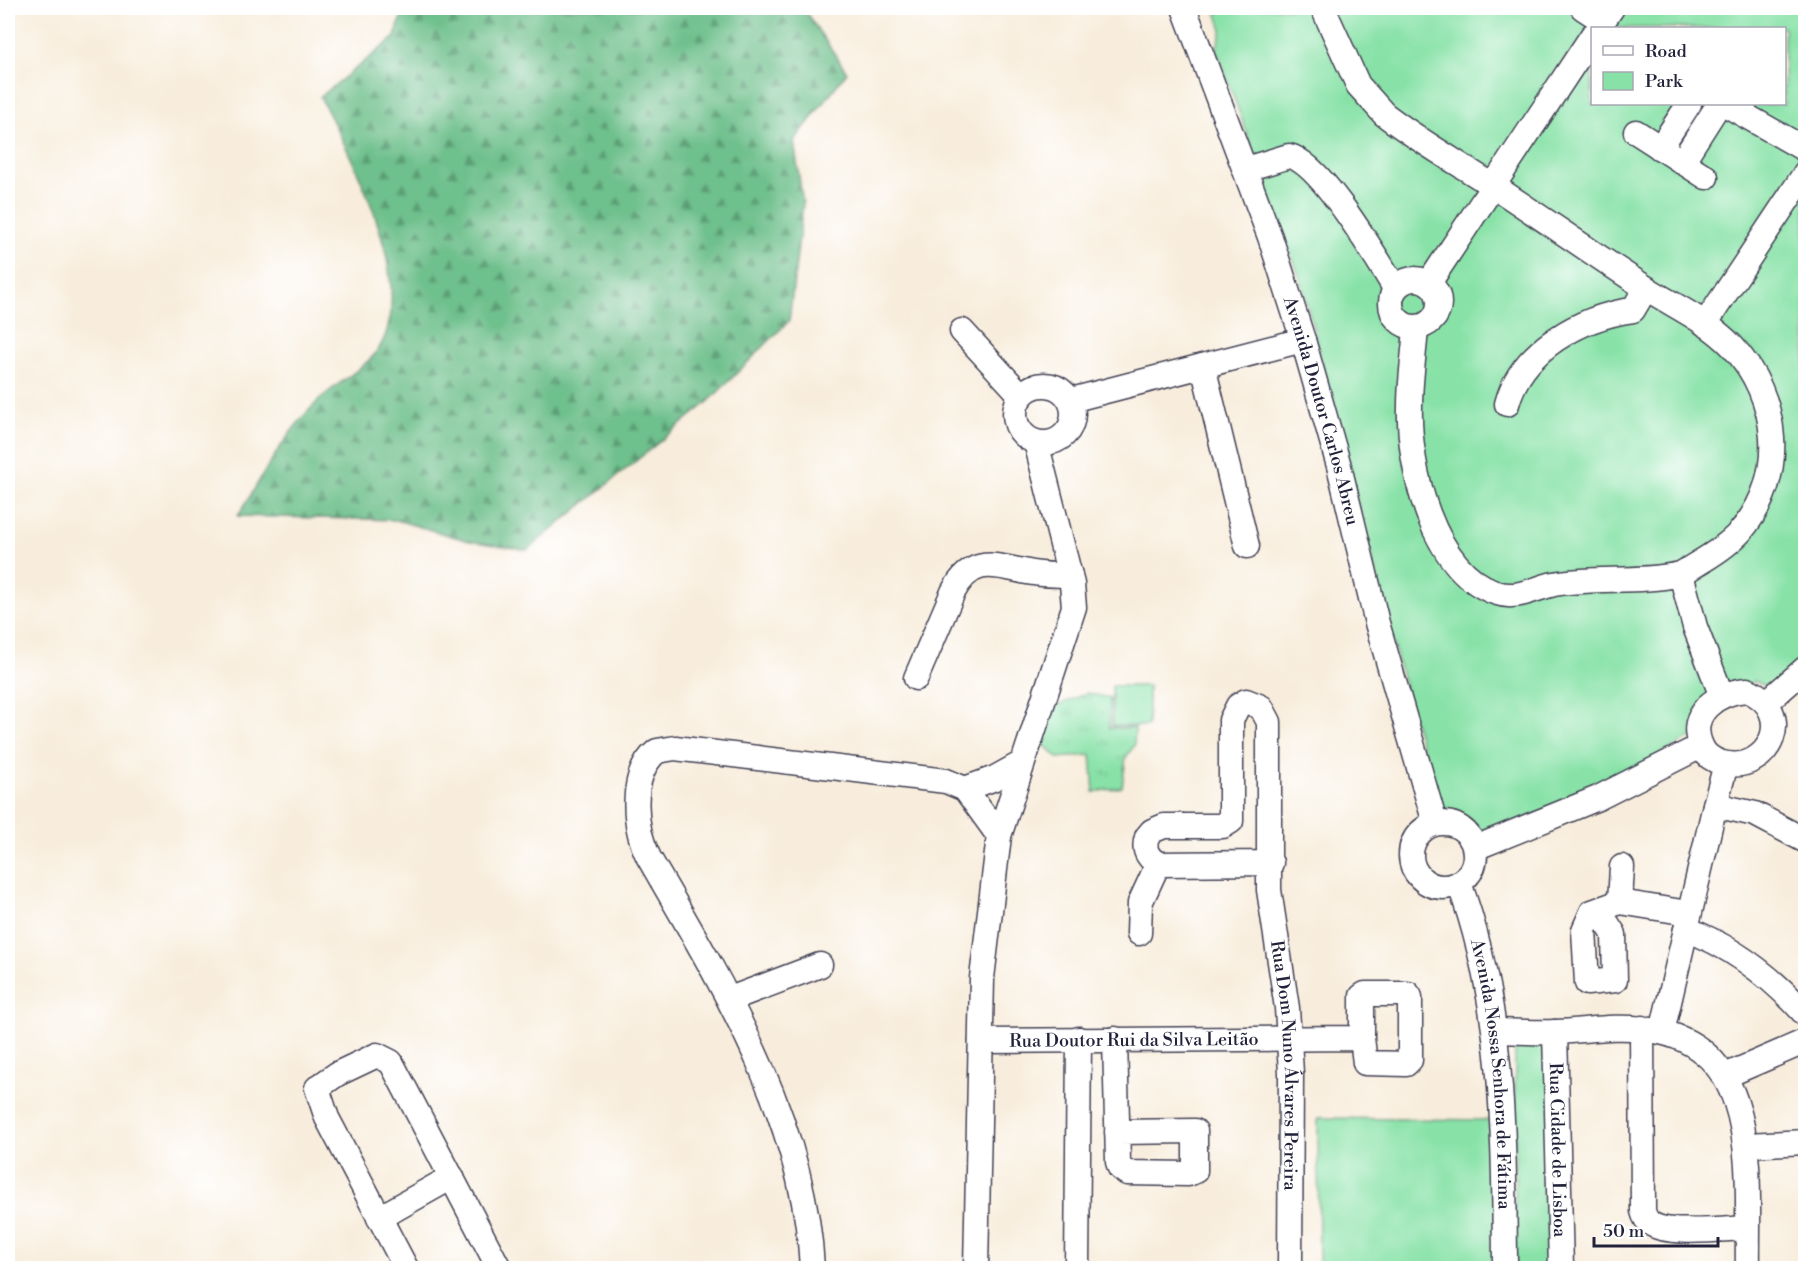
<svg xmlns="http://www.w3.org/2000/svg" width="1813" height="1276" viewBox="0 0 1813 1276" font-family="'Libre Bodoni',serif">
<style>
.grass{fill:url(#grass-tufts);stroke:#558271;stroke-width:1.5}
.forest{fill:url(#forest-firs);stroke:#487164;stroke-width:1.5}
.green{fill:#88e2a7;stroke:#558271;stroke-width:1.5;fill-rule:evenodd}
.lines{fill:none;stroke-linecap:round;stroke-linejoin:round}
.minor-casing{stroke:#424053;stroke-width:27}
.minor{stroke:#fff;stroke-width:24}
.labels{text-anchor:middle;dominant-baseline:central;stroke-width:4.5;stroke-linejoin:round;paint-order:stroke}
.street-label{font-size:18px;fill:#22223b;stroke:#fff}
</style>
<defs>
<pattern id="grass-tufts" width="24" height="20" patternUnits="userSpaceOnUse" patternTransform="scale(1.5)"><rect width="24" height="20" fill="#88e2a7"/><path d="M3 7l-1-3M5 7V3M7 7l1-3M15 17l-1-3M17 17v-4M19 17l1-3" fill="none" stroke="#75c291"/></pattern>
<pattern id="forest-firs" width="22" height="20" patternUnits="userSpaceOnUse" patternTransform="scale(1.5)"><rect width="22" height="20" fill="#6ec08c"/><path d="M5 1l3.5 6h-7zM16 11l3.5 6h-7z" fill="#5a9c74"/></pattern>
</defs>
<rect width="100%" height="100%" fill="#fff"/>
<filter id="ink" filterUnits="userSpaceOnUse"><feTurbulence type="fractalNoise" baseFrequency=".0167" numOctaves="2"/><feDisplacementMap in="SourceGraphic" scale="12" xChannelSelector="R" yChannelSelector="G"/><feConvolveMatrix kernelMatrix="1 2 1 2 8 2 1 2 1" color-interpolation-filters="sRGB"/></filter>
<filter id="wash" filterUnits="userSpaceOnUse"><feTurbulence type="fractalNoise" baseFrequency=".008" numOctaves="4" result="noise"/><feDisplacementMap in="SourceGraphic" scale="24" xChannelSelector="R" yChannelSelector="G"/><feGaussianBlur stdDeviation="1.35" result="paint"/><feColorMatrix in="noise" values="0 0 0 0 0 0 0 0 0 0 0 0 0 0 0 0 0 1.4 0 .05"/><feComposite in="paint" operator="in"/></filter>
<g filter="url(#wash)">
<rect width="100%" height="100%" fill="#f8eddc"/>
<polygon class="grass" points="1087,693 1110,698 1109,728 1135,728 1134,746 1126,757 1122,787 1094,792 1091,755 1058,758 1043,744 1052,708"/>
<path class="forest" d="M404 8H803L847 72 794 141 803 204 789 321 708 402 527 550 469 541 396 520 238 516C262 477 285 432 319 400 334 385 368 366 378 350 420 285 352 156 320 97L395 37Z"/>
<g class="green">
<path d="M1215 8H1805L1806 662 1774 690 1754 681 1692 737 1600 789 1487 834 1450 820 1440 807 1408 701 1302 284 1216 49 1222 30ZM1592 28H1784V104H1592Z"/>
<rect x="1112" y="686" width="36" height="40"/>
<polygon points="1551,1045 1555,1268 1515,1268 1515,1049"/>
<polygon points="1318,1118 1489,1120 1504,1268 1319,1268"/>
</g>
</g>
<g filter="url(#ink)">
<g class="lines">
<g class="minor-casing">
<g id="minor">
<path id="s1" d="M1184 8 1270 237 1303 340 1339 466 1377 623 1435 823"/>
<path d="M1323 8 1358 85 1384 114C1419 141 1458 163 1495 187 1545 220 1595 255 1646 288 1674 306 1708 321 1732 346 1780 397 1788 478 1740 532 1723 550 1701 561 1681 574"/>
<polyline points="1583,8 1603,21 1612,8"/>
<polyline points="1725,104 1806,150"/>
<polyline points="1636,132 1706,177"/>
<polyline points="1660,148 1689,104"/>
<polyline points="1682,162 1719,104"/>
<path d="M1246 169 1289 156C1321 162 1377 259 1395 288"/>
<circle cx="1415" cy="303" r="24"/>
<polyline points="1429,283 1592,36"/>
<polyline points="1705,324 1806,172"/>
<path d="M1416 329C1414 354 1410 380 1410 406 1408 467 1432 571 1497 593 1517 600 1535 588 1554 584 1596 577 1639 583 1681 574L1695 627 1721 694"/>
<polyline points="962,331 1021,395"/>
<polyline points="1203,366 1247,546"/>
<circle cx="1044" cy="414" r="29"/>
<polyline points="1071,400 1303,340"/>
<path d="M1507 404C1521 350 1581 317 1633 310L1646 288"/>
<path d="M916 678 953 592C974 553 997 567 1033 573 1045 575 1058 575 1070 575"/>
<path d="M1747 690C1797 710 1771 775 1722 763 1712 760 1705 755 1701 746 1686 713 1718 692 1747 690Z"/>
<polyline points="1767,702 1806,668"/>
<polyline points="965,789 995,778 1022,763"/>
<polyline points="1715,805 1726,764"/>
<circle cx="1443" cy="855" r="32"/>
<polyline points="1475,848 1598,798 1701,746"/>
<path id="s2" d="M1271 863 1158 864C1147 857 1143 849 1147 837L1152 831 1164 826H1223L1231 821V720L1238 706 1246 701 1261 707 1269 722V890L1287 1008 1291 1073 1290 1268"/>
<path id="s3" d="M1459 883C1505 1007 1504 1139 1505 1268"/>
<polyline points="1620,902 1622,867"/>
<polyline points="1602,909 1603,917 1614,934 1615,980 1587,983 1584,930 1592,912 1620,902 1688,913"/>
<path d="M1686 929C1733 947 1772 977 1806 1015"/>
<polyline points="1139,933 1140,903 1158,864"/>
<polyline points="730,999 820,965"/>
<path d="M1642 1028 1643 1211C1644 1215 1646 1220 1650 1223 1666 1236 1725 1229 1747 1228"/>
<path d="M1496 1031C1516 1031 1536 1033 1556 1032 1585 1031 1614 1025 1643 1029 1766 1042 1746 1180 1748 1268"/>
<path id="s4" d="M1555 1032 1561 1268"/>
<polyline points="1662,1032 1715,805 1755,814 1806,841"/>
<polyline points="1115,1039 1118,1162 1120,1168 1127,1173 1188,1174 1195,1171 1195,1131 1117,1132"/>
<path id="s5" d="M981 1041 1362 1038 1365 1063 1406 1064 1410 1060V997L1408 994H1365L1362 996V1038"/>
<polyline points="1725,1076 1806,1041"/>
<polyline points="1746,1145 1806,1142"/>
<polyline points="379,1218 452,1177"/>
<polyline points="406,1268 327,1118 317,1088 337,1074 377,1055 391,1062 499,1268"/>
<path d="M812 1268C805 1119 722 984 649 858 634 829 628 775 657 751L675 748 946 781 965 789 999 836"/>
<polyline points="976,1268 982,978 999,836 1074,607 1072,584 1036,442"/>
<polyline points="1077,1268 1079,1039"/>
</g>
</g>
<use href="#minor" class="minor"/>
</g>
</g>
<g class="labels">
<g class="street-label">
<text stroke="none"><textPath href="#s1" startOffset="426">Avenida Doutor Carlos Abreu</textPath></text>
<text stroke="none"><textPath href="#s5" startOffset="153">Rua Doutor Rui da Silva Leitão</textPath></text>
<text stroke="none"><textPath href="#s2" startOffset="738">Rua Dom Nuno Álvares Pereira</textPath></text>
<text stroke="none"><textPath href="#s3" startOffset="195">Avenida Nossa Senhora de Fátima</textPath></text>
<text stroke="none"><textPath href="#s4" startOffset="118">Rua Cidade de Lisboa</textPath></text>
</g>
</g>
<rect width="1813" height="1276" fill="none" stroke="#fff" stroke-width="30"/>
<rect x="1591" y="27" width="195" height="78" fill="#ffffff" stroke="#a7a7b1" stroke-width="1.5"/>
<rect x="1603" y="46" width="30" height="9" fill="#ffffff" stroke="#a7a7b1" stroke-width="1.5"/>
<text x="1645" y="57" font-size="18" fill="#22223b">Road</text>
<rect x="1603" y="72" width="30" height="18" fill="#88e2a7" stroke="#a7a7b1" stroke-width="1.5"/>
<text x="1645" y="87" font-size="18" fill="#22223b">Park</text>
<path d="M1594 1237v9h124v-9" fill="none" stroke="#22223b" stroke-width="3"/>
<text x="1603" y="1237" font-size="18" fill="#22223b" stroke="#ffffff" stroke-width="4.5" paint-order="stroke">50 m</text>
</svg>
